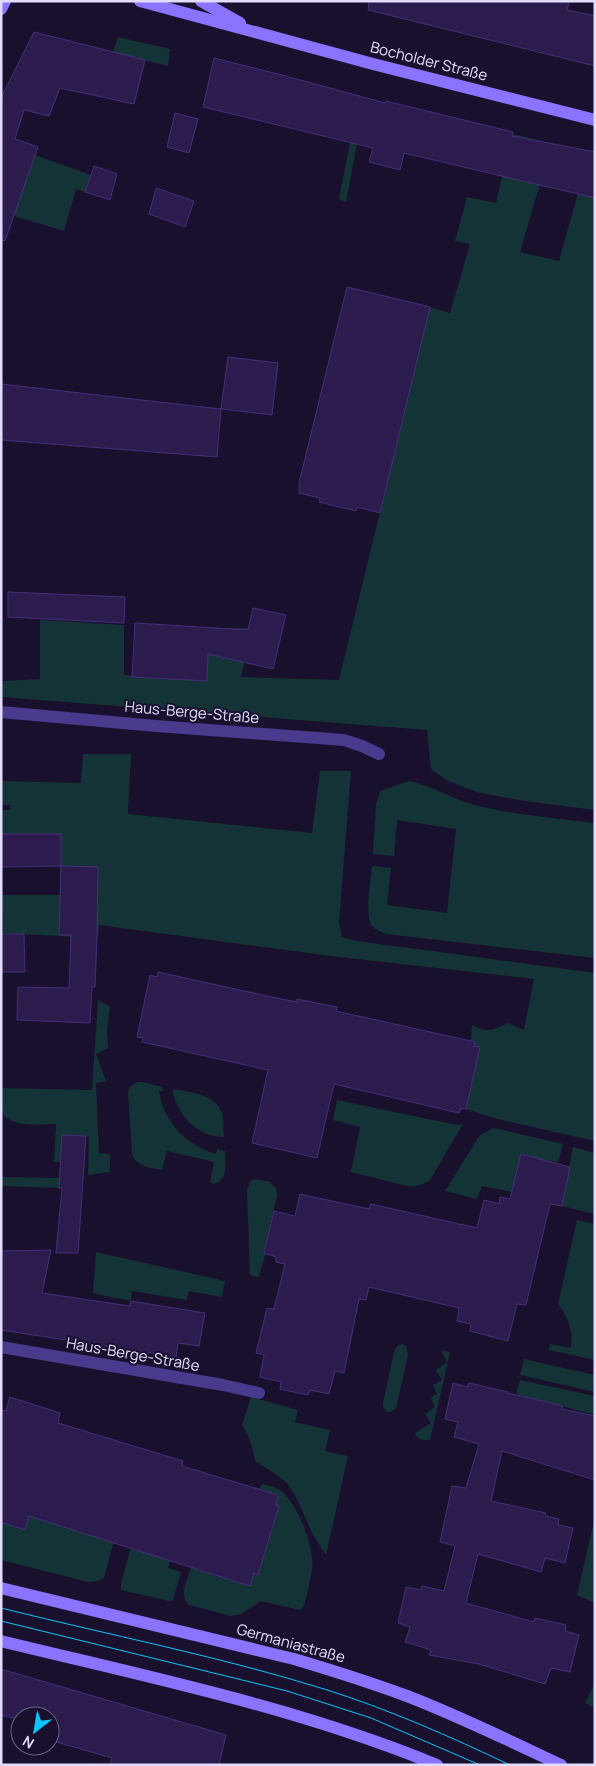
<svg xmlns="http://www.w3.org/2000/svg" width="596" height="1766" viewBox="0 0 596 1766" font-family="Manrope,sans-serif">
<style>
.green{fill:#133337}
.building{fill:#2c1c4e;stroke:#462d7b}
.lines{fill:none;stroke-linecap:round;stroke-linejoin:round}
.street{stroke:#483a8d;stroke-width:12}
.secondary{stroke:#8973ff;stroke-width:12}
.tram{stroke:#08c6ff;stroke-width:1}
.labels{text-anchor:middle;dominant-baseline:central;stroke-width:4;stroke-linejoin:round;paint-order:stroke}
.street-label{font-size:15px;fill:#e4dcff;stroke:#19102d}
</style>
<rect width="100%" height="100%" fill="#19102d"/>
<g class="green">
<polygon points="118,37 170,49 168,66 113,52"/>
<polygon points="360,128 346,202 339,199 352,132"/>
<polygon points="512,134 550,143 539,187 520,252 559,261 578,193 595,197 595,810 525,801 480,793 448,781 431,769 427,730 1,697 1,681 40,679 40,620 124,625 124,675 206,681 210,628 252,628 241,677 339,680 430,307 450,313 470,244 455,241 467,197 496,203"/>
<polygon points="35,155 91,175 85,192 76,189 64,231 14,216"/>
<path d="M83 754H131L128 814 312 833 320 771H351L339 923 342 937 357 941 595 973V1141L497 1119 466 1109 472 1025C489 1034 492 1030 508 1023L524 1030 534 979 339 957 99 925 98 938 3 933 2 895H60L61 834H1V810H10V805H1V781L81 783Z"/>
<path d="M409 781C433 786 452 799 475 805 514 815 555 818 595 823V958L386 934C381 932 376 930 372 926 364 915 371 880 372 866L391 868 387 905 447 913 456 829 397 820 394 856 373 854 376 804 380 791Z"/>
<path d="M98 1000 110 1007 107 1029 108 1048 96 1054 106 1081 96 1083 99 1153 110 1154V1172L88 1175 89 1136 62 1135 61 1162H54L56 1124C42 1124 9 1128 3 1113 0 1105 1 1096 1 1088L92 1090Z"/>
<path d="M137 1082H142L162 1087 163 1091H159C164 1123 186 1145 216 1154L217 1149 225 1151C225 1164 229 1179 214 1184L210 1182 214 1162 167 1151 162 1170C150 1168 135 1166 132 1153L128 1091 130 1087Z"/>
<path d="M175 1089C192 1093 215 1094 222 1113 224 1120 223 1129 224 1137 199 1137 177 1116 173 1091Z"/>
<path d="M337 1100 457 1125 463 1124 430 1180C422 1185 417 1187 407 1186L351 1172 360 1127 333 1120Z"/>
<polygon points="494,1128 563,1144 558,1162 523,1156 513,1192 482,1186 477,1199 445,1191 480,1135"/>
<polygon points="573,1147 595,1153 595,1214 562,1206"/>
<polygon points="1,1177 60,1178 59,1188 1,1186"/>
<polygon points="255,1179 270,1182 276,1189 277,1195 264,1252 266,1253 259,1276 257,1277 250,1275 247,1191 250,1181"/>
<path d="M577 1220 595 1224V1360L549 1350 550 1344 571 1348C573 1332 569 1317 558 1304Z"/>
<polygon points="96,1252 225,1281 222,1297 189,1291 187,1300 132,1291 131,1301 96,1294 93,1293"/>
<polygon points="402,1344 406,1346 408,1355 396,1408 391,1412 387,1412 383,1407 383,1403 394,1352 398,1345"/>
<polygon points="441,1350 450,1352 430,1440 422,1440 416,1436 415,1433 431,1423 425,1414 435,1407 431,1398 437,1394 433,1385 442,1380 436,1370 447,1362"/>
<polygon points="524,1359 595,1375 595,1392 520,1375"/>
<polygon points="520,1380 595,1396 595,1415 516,1394"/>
<path d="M251 1397 298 1410 295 1422 330 1430 325 1451 348 1456 326 1555 313 1535 296 1497 288 1484 274 1473 255 1461C253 1448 250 1437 242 1425Z"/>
<path d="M263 1484C269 1486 276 1487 281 1491 297 1502 315 1549 312 1568 311 1580 307 1593 304 1606L300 1610 261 1601 241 1614 231 1616 189 1605C178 1595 188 1579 191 1568L250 1586 254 1573 258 1575 279 1507 276 1505 278 1495 258 1489Z"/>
<polygon points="29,1516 114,1541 104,1578 98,1581 88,1582 1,1560 1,1522 25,1530"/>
<polygon points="595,1517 595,1603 577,1595"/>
<polygon points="174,1546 168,1568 181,1572 173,1600 169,1601 121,1590 121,1583 131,1547"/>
<polygon points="595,1683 595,1700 592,1707 585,1703"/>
</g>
<g class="building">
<polygon points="369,1 570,1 567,10 595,16 595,66 368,10"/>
<polygon points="34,32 145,60 134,104 60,88 49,116 24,110 15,139 38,147 5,241 1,240 1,98"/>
<polygon points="214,58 282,75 385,103 386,101 513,132 512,136 595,152 595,198 404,153 400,170 369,162 373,148 203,107"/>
<polygon points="175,113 198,119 189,153 167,147"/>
<polygon points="94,166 117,174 110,200 85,192"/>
<polygon points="156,188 194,201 185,227 149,214"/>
<polygon points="347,287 430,307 380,513 357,507 356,511 319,502 320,498 299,493 299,483"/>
<polygon points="228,357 278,363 272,415 221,409"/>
<polygon points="1,384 221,409 217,457 1,440"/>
<polygon points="8,592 125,597 124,623 8,617"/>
<polygon points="253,608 286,615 273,669 208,654 207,681 132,677 135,623 248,630"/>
<polygon points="2,834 61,834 61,866 2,867"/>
<polygon points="61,866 98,867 97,935 95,987 92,987 90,1023 17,1020 18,987 69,988 71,935 59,935"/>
<polygon points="1,934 24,934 25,972 1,972"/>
<polygon points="158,972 267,996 297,1002 297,999 337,1007 336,1011 475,1042 474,1046 480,1047 466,1109 461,1108 459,1113 334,1084 317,1158 252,1143 268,1070 142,1042 143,1038 137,1037 150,975 157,977"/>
<polygon points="62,1135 86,1136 78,1253 56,1253 62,1188 59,1188"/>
<polygon points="521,1154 570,1167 562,1206 550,1204 526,1305 517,1304 508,1341 470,1331 471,1324 457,1321 459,1308 369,1287 366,1300 359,1299 344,1373 335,1371 329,1394 310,1390 308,1395 280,1389 281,1382 260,1377 264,1355 256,1353 267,1308 274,1309 285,1264 276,1262 276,1257 264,1253 274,1211 295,1216 300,1194 369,1209 371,1204 477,1228 484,1200 499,1204 500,1197 510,1199"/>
<polygon points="51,1250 42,1293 130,1306 131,1301 205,1313 199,1346 178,1343 176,1357 1,1330 1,1251"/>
<polygon points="453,1383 468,1387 469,1383 508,1392 508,1393 563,1406 562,1409 595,1416 595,1480 502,1451 491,1501 546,1513 545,1516 559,1519 558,1525 573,1528 565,1563 545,1558 541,1572 478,1554 466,1603 534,1622 535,1618 566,1625 565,1631 579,1635 570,1672 551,1668 545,1684 479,1664 429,1655 431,1650 405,1642 410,1627 398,1623 406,1587 421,1590 422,1586 444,1591 455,1546 440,1542 452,1486 466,1488 479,1444 454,1437 458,1422 445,1419"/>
<polygon points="10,1397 60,1413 58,1423 183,1461 182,1466 278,1495 276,1505 279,1506 258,1575 254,1573 250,1586 29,1516 25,1530 1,1522 1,1410 6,1411"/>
<polygon points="1,1669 226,1735 219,1765 110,1765 112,1758 53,1741 55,1732 50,1730 50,1716 20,1716 20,1720 1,1715"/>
</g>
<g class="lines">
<g class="street">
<polyline points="1,712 156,726 344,740 362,746 379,754"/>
<polyline points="1,1347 223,1385 259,1393"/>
</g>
<g class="secondary">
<polyline points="140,1 373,64 595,120"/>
<polyline points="201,1 240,23"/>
<polyline points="1,9 5,1"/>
<path d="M1 1588 294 1659C331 1670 369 1682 407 1696 459 1716 510 1741 561 1765"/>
<path d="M1 1641C148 1677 296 1707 437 1765"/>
</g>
<g class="tram">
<path d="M1 1608C109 1635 218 1656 324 1689 388 1709 449 1736 510 1765"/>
<polyline points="1,1621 287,1691 371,1718 480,1765"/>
</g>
</g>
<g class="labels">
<g class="street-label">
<text transform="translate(429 61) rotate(14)">Bocholder Straße</text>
<text transform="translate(192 712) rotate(5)">Haus-Berge-Straße</text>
<text transform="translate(133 1354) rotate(10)">Haus-Berge-Straße</text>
<text transform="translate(291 1643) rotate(15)">Germaniastraße</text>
</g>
</g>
<rect width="596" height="1766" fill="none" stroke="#e4dcff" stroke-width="5"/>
<g transform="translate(35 1731) rotate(211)"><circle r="24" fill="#19102d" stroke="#6a6281"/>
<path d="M0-4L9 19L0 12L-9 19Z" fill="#08c6ff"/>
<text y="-8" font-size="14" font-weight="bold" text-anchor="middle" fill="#e4dcff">N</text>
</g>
</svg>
